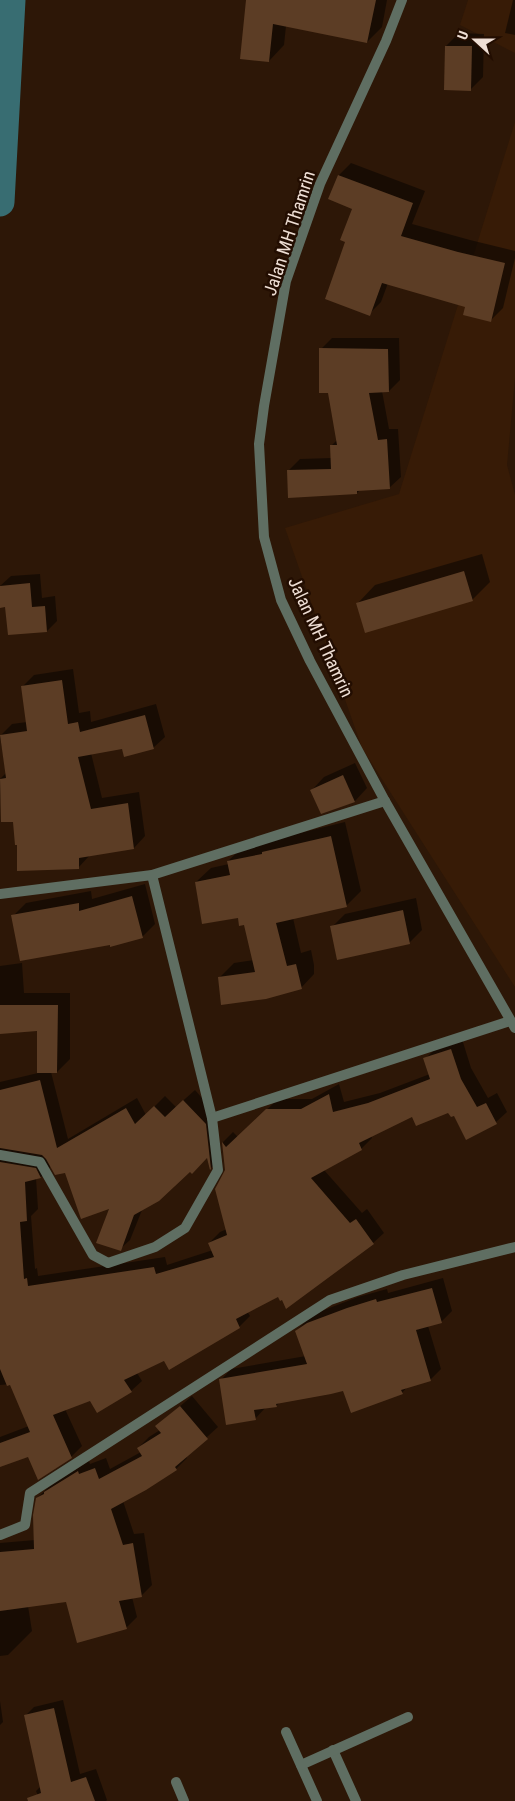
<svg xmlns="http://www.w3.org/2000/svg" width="515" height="1801" viewBox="0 0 515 1801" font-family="'Roboto Condensed',sans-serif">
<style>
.built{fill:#371b06}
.shadow{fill:#0007}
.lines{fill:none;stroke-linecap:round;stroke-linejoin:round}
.canal{stroke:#386d72;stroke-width:29}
.building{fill:#5c3d25}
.minor{stroke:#5f6e62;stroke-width:10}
.tertiary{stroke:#5f6e62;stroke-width:10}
.labels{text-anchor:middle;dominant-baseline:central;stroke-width:5;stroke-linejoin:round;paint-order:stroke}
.street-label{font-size:18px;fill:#eeded4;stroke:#220d01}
</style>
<rect width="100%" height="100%" fill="#2d1707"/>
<g class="built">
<polygon points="468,0 515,0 515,53 460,25"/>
<polygon points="515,122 515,378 507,465 515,495 515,987 362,748 285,528 399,494"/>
</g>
<g class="shadow">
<polygon points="247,0 387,0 382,27 367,42 286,26 284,45 269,61"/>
<polygon points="513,0 515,0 515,35 505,33"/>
<polygon points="459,33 484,34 483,77 470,90 446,46"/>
<polygon points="351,163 425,191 412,224 470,240 515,251 515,258 503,308 491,320 467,306 388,283 381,302 369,314 347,241 354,208 330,198 339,175"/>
<polygon points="332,338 399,338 400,380 389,391 382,391 389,429 398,429 401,477 389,488 360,490 357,493 288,471 300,459 332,458 331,446 338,439 321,349"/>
<polygon points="482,554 490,582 472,600 358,603 375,585"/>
<polygon points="40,574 42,598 55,596 57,621 47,631 7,606 0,586 11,576"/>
<polygon points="73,669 79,713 90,711 91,722 156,704 165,737 153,748 123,748 91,753 102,798 139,792 145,836 134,848 90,855 78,868 18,844 14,820 2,821 0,785 0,779 6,773 0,736 12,724 27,722 22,687 34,675"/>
<polygon points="355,763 367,788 355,801 322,812 312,790 324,777"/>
<polygon points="345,822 361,891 346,906 293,918 301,953 311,950 314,965 314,974 300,989 219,978 234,963 254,960 245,924 239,917 196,882 211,868 229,864 228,861 243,847"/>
<polygon points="145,884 155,924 142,937 13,916 26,903 91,891 92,899"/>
<polygon points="416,898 422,930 410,942 332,927 345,914"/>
<polygon points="22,963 24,993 70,993 70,1059 57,1072 51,1072 68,1139 137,1098 146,1115 165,1096 176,1107 195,1090 216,1114 220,1158 211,1168 208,1156 142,1210 130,1240 119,1250 111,1206 65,1172 51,1166 41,1177 36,1178 38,1209 31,1216 35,1269 37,1268 38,1276 165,1257 167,1265 213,1250 209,1243 220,1232 227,1229 226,1170 223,1142 233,1132 238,1137 278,1099 312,1099 339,1084 344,1102 380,1093 430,1074 425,1059 436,1048 462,1039 471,1068 488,1098 497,1093 507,1112 496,1122 449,1112 413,1115 371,1136 372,1138 361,1149 324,1170 362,1213 367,1209 384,1233 373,1243 283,1298 279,1295 247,1311 250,1316 239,1327 137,1373 142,1381 131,1391 90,1399 65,1409 82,1446 71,1457 29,1456 0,1466 0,1437 29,1426 11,1384 0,1385 0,1082 38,1073 38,1030 0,1033 0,966"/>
<polygon points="443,1278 452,1311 441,1322 428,1326 441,1369 430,1380 408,1386 402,1393 344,1389 280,1402 276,1406 266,1407 255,1419 221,1380 231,1369 306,1356 296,1331 307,1320 319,1312 358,1297 387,1289 388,1293"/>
<polygon points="192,1396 218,1427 186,1456 187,1458 176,1469 123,1501 134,1534 144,1533 152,1585 141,1596 132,1597 137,1617 126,1628 67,1600 28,1606 32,1631 8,1655 0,1656 0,1543 35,1540 37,1498 49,1487 89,1461 90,1464 106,1458 110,1469 141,1452 138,1448 149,1437 160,1430 157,1426"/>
<polygon points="63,1700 80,1774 96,1769 107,1800 106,1801 40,1801 36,1791 41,1786 25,1716 34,1707"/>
<polygon points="0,1701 3,1722 0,1725"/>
</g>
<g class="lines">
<polyline class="canal" points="0,202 11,0"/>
</g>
<g class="building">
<polygon points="246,0 376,0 367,43 273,24 269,62 240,59"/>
<polygon points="445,46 472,46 471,91 444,90"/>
<polygon points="338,175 413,203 401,236 458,252 505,263 491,322 463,315 465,307 382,283 370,316 325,299 345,242 340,240 352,209 328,199"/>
<polygon points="319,348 388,349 389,392 369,393 378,440 387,439 390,489 357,491 357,494 288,498 287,470 331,469 330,445 337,445 328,393 319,393"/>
<polygon points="464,571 473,601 365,633 356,603"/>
<polygon points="30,583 32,607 45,606 47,632 8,635 5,607 0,608 0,586"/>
<polygon points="62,680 68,724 78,722 80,732 145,715 154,749 124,757 122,749 78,757 91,809 128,803 134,849 79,858 79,869 17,871 17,845 15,845 13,822 1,822 0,779 6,778 0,735 27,731 21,686"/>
<polygon points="343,775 355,802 321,814 310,790"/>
<polygon points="331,836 347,907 276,923 287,966 296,964 302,989 266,999 221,1005 218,977 255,972 244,925 239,926 238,918 202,924 195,882 230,875 227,861 262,854 262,852"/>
<polygon points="132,896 143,938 110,947 110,945 20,961 11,915 79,903 79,911"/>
<polygon points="403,910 410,944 337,960 330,926"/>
<polygon points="0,1005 58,1005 57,1073 37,1073 37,1031 0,1034"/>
<polygon points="451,1049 461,1079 477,1107 486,1103 497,1124 466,1140 454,1116 451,1117 448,1113 416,1126 412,1117 359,1143 362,1150 311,1178 350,1223 356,1219 374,1244 286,1309 282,1300 280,1301 278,1297 236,1319 240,1328 169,1370 164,1361 124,1380 132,1392 97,1413 90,1401 53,1415 72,1458 38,1480 28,1457 0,1467 0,1443 30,1432 10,1385 7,1386 0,1369 0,1162 36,1168 41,1178 25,1182 27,1221 20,1222 24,1279 27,1278 28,1286 154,1267 156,1274 214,1257 208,1243 227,1235 215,1189 225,1170 222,1142 226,1147 266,1109 301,1109 329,1094 333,1112 368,1103 430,1079 423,1058"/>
<polygon points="40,1080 57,1148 126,1108 135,1124 154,1106 165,1117 183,1100 206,1124 211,1169 210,1170 207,1158 192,1174 190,1172 159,1201 134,1215 121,1251 96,1243 109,1209 81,1219 65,1173 55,1175 46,1159 42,1155 0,1148 0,1090"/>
<polygon points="432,1288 442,1323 416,1330 431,1381 401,1390 403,1394 351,1413 343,1391 331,1394 276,1404 277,1407 254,1410 256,1420 226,1425 219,1379 307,1364 295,1331 307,1323 347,1308 376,1299 377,1302"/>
<polygon points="180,1406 208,1439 175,1467 177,1470 146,1490 111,1509 123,1545 133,1543 142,1597 119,1601 127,1629 77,1643 66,1602 0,1611 0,1552 34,1549 33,1515 36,1498 44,1494 44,1492 78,1471 79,1474 95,1468 99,1479 142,1456 137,1448 161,1433 155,1426"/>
<polygon points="54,1708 71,1782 86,1777 95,1801 28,1801 27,1798 41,1793 24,1715"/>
</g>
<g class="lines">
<g class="minor">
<polyline points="152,875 212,1118"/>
<polyline points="0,894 152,875 385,801"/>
<polyline points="0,1155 40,1162 93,1255 108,1263 155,1247 185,1228 218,1170 212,1118 510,1021"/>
<polyline points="0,1535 25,1525 30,1493 330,1300 403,1275 515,1247"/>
<polyline points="286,1732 317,1801"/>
<polyline points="333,1750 356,1801"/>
<polyline points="301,1765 408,1717"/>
<polyline points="176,1782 184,1801"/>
</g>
<polyline class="tertiary" points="402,0 386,41 320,184 286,281 264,406 259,444 264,537 281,600 310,661 385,801 515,1028"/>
</g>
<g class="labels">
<g class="street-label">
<text transform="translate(289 233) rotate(-72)">Jalan MH Thamrin</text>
<text transform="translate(321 637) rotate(65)">Jalan MH Thamrin</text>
</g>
</g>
<g transform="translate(475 40) rotate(291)" stroke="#220d01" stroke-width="4" paint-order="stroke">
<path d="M0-4L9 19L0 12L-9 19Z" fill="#eeded4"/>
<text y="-8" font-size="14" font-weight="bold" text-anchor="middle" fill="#eeded4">U</text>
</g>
</svg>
